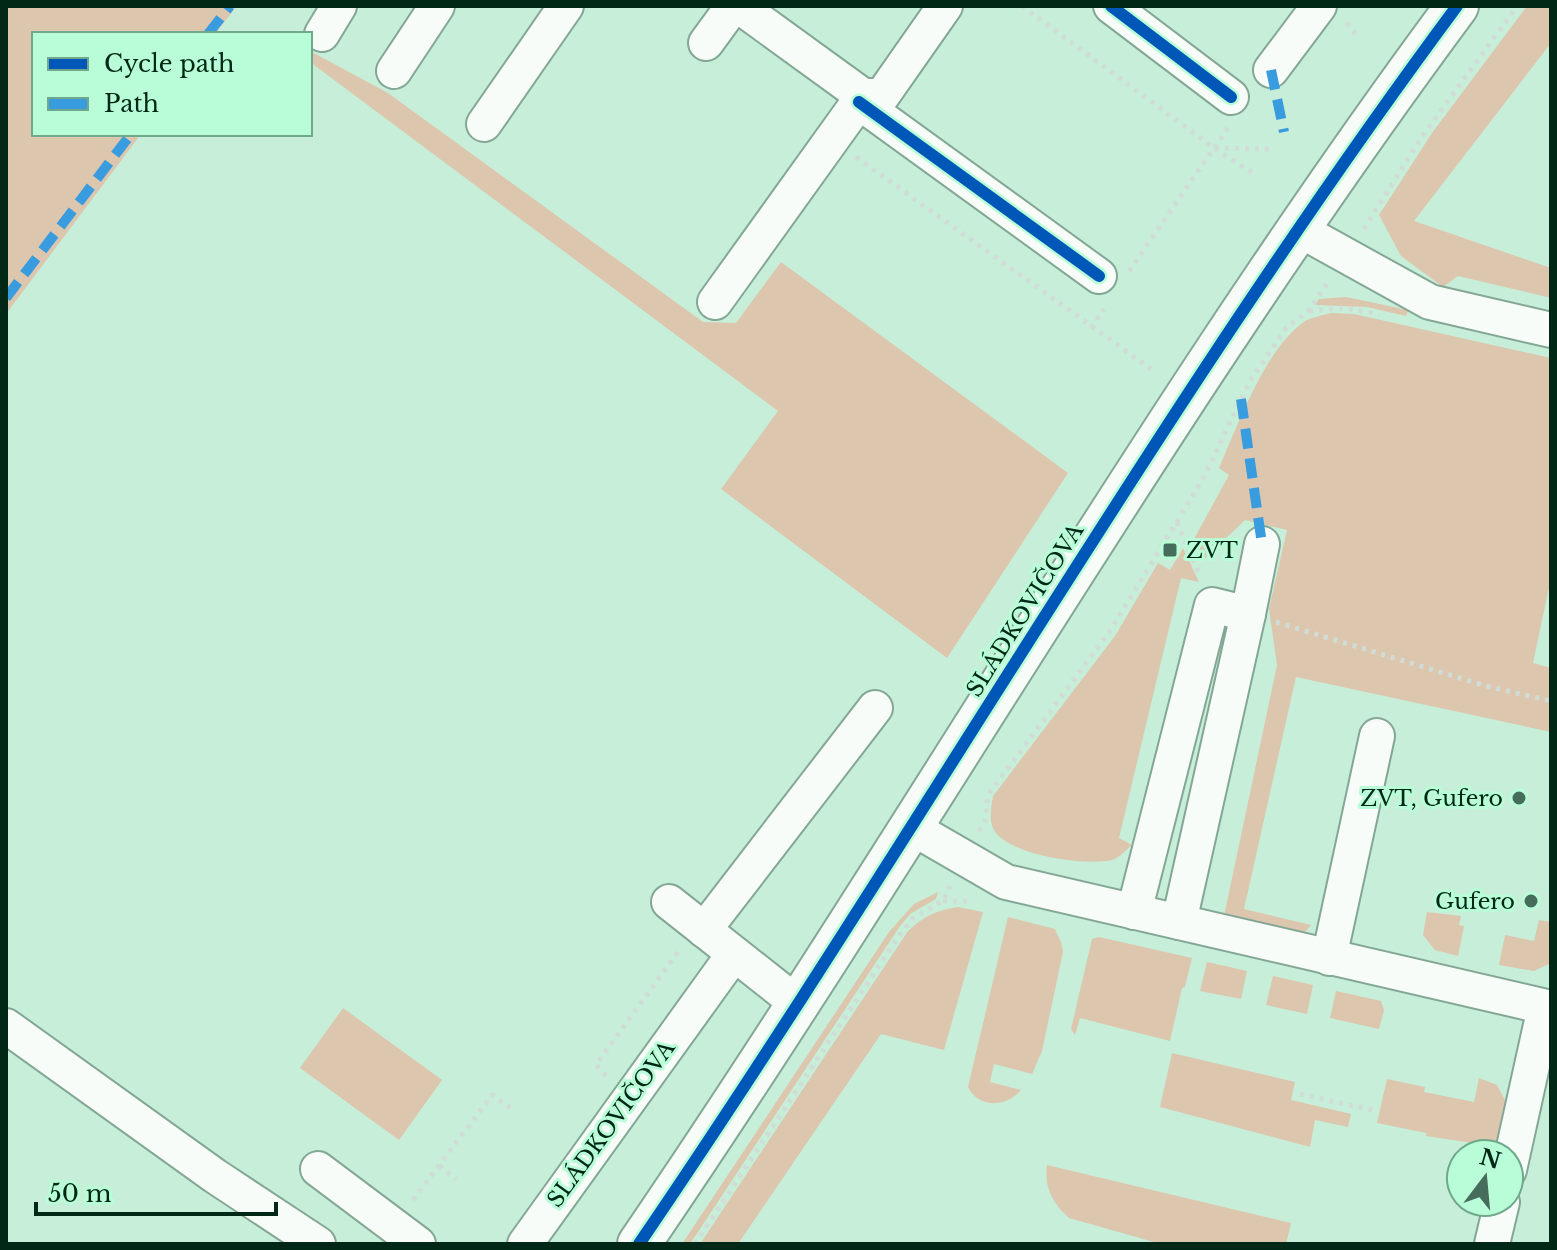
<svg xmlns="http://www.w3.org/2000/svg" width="1557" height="1250" viewBox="0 0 1557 1250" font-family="'Libre Baskerville',serif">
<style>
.green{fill:#ddc6ae}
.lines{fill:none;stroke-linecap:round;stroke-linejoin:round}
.minor-casing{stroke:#84a795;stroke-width:38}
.major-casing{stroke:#84a795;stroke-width:46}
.path{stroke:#d0ddd6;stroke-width:5;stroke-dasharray:4 6;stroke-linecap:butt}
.minor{stroke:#f7fcf9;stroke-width:34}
.major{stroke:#f7fcf9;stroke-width:42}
.quiet{stroke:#399cdf;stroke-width:10;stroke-dasharray:20 10;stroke-linecap:butt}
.cycleway-casing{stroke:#b8fdd7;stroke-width:17}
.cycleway{stroke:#0057b8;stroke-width:12}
.poi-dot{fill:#466d5b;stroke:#b8fdd7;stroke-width:3}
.labels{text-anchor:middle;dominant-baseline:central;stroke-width:6;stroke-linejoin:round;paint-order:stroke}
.poi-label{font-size:22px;fill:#012817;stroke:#b8fdd7;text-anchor:end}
.street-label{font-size:22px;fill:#012817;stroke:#b8fdd7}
</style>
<rect width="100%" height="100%" fill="#c7eed8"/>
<g class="green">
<polygon points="6,6 236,7 215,34 34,34 34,134 141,134 6,314"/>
<polygon points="1527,6 1551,6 1551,43 1414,221 1551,268 1551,298 1458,276 1443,287 1401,256 1379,215 1432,133"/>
<polygon points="310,51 388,93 703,322 736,323 781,262 1068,473 947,658 721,489 778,411 310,62"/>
<polygon points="1346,297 1408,310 1406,316 1367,307 1315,305 1319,299"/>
<path d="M1331 313 1354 314 1551 358V578L1533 663 1551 668V732L1296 677 1244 909 1311 925 1305 932 1294 935 1224 916 1277 665 1269 609 1287 530 1245 520 1203 560 1194 539 1229 475 1219 468C1238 425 1267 344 1307 320 1314 317 1323 315 1331 313Z"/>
<path d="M1183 548 1199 582 1181 578 1119 838 1132 845C1126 850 1119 858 1112 860 1084 866 1015 856 996 833 988 823 991 809 993 796L1115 636 1158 563 1170 570Z"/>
<polygon points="938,892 936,899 910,914 898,929 690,1244 682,1244 889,932 914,904"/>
<path d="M958 907 983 912 944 1050 881 1034 738 1244H700L908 931C924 916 937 910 958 907Z"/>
<polygon points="1427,912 1461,916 1459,925 1464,926 1458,956 1435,950 1423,935"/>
<path d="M1008 917 1055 929 1061 942 1063 952 1042 1051 1032 1074 994 1064 990 1082 1021 1090C1007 1108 978 1108 968 1087Z"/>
<polygon points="1539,920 1551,922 1551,963 1534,971 1499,965 1505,935 1534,941"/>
<polygon points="1099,937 1192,958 1185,987 1182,988 1170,1041 1080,1018 1075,1035 1071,1029 1092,939"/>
<polygon points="1207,962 1247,971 1241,999 1200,991"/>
<polygon points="1273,976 1313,985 1307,1014 1266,1005"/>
<polygon points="1336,991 1381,1001 1384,1010 1379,1029 1330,1018"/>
<polygon points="343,1008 442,1080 399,1140 300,1068"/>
<polygon points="1172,1053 1295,1082 1291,1100 1351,1114 1348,1127 1315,1120 1310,1147 1160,1107"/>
<polygon points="1479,1078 1497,1085 1508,1106 1499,1147 1426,1136 1426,1133 1377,1123 1387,1079 1425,1087 1424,1092 1474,1102"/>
<path d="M1047 1165 1291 1223 1286 1244H1161L1069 1218C1052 1203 1044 1187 1047 1165Z"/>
</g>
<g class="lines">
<g class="minor-casing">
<g id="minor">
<polyline points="739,6 863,96 882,96 945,6"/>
<polyline points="1111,6 1231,97"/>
<polyline points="322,34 339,6"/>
<polyline points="706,43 733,6"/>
<polyline points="1271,70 1319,6"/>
<polyline points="394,71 437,6"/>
<polyline points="859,102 1099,276"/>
<polyline points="484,124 566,6"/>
<polyline points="1298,229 1430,302 1551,330"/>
<polyline points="715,302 863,96"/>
<polyline points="1248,614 1262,544"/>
<polyline points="911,827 1006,882 1551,1008"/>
<polyline points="669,902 798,1004"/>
<polyline points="1134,912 1212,605 1248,614 1179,922"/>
<polyline points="704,930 875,708"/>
<polyline points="1329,958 1377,736"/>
<polyline points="6,1026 215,1176 318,1244"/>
<polyline points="318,1169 418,1244"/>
<polyline points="1509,1170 1545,1007"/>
<polyline points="525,1244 734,954"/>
<polyline points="1492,1244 1502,1202"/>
</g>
</g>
<g class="major-casing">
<path id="major" d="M639 1244C918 835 1162 403 1457 6"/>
</g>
<g class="path">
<polyline points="1022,6 1214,148 1254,174"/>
<polyline points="1347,23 1356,35"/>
<polyline points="1215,148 1273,149"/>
<polyline points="856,157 1151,369"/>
<polyline points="1364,229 1419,141 1517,6"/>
<polyline points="1129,271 1228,128"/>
<polyline points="1309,311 1344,308 1379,314"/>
<polyline points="1091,328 1104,309"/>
<polyline points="1177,522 1200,576"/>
<polyline points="1276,622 1486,686 1551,701"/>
<polyline points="979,831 985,822 988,795 1110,631 1204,477 1249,383 1286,328 1308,311 1329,281"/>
<polyline points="943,901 970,901"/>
<polyline points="606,1076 596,1065 680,949"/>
<polyline points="1300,1094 1372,1110"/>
<polyline points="439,1166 456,1179"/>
<polyline points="413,1200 492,1095 510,1108"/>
<polyline points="695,1244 896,940 913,918 943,901 950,886"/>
</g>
<use href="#minor" class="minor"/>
<use href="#major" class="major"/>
<g class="quiet">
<polyline points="208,34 230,6"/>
<polyline points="1271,70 1284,132"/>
<polyline points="6,298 131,134"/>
<polyline points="1241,399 1262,544"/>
</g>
<g class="cycleway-casing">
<g id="cycleway">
<polyline points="1111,6 1231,97"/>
<polyline points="859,102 1099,276"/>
<path d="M639 1244C918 835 1162 403 1457 6"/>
</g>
</g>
<use href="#cycleway" class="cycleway"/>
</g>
<g class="poi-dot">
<rect x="1162" y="542" width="16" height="16" rx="4"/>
<circle cx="1519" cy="798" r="8"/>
<circle cx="1531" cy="901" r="8"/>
</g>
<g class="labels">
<g class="poi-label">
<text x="1186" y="550" text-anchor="start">ZVT</text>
<text x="1503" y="798">ZVT, Gufero</text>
<text x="1515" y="901">Gufero</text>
</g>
<g class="street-label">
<text transform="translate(1025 610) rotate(-58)">SLÁDKOVIČOVA</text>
<text transform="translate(611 1124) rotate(-54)">SLÁDKOVIČOVA</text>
</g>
</g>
<rect width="1557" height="1250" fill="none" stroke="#012817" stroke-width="16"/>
<rect x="32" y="32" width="280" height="104" fill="#b8fdd7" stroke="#6fa88a" stroke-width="2"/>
<rect x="48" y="58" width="40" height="12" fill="#0057b8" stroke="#6fa88a" stroke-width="2"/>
<text x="104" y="72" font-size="24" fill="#012817">Cycle path</text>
<rect x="48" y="98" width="40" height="12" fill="#399cdf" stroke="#6fa88a" stroke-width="2"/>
<text x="104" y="112" font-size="24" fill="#012817">Path</text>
<g transform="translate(1485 1178) rotate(16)"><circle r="38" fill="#b8fdd7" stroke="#6fa88a" stroke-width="2"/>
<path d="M0-6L14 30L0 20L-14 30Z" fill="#466d5b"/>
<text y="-12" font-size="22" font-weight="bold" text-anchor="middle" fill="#012817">N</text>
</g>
<path d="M36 1202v12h240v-12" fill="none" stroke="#012817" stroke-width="4"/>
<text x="48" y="1202" font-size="24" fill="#012817" stroke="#b8fdd7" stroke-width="6" paint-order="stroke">50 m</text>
</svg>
